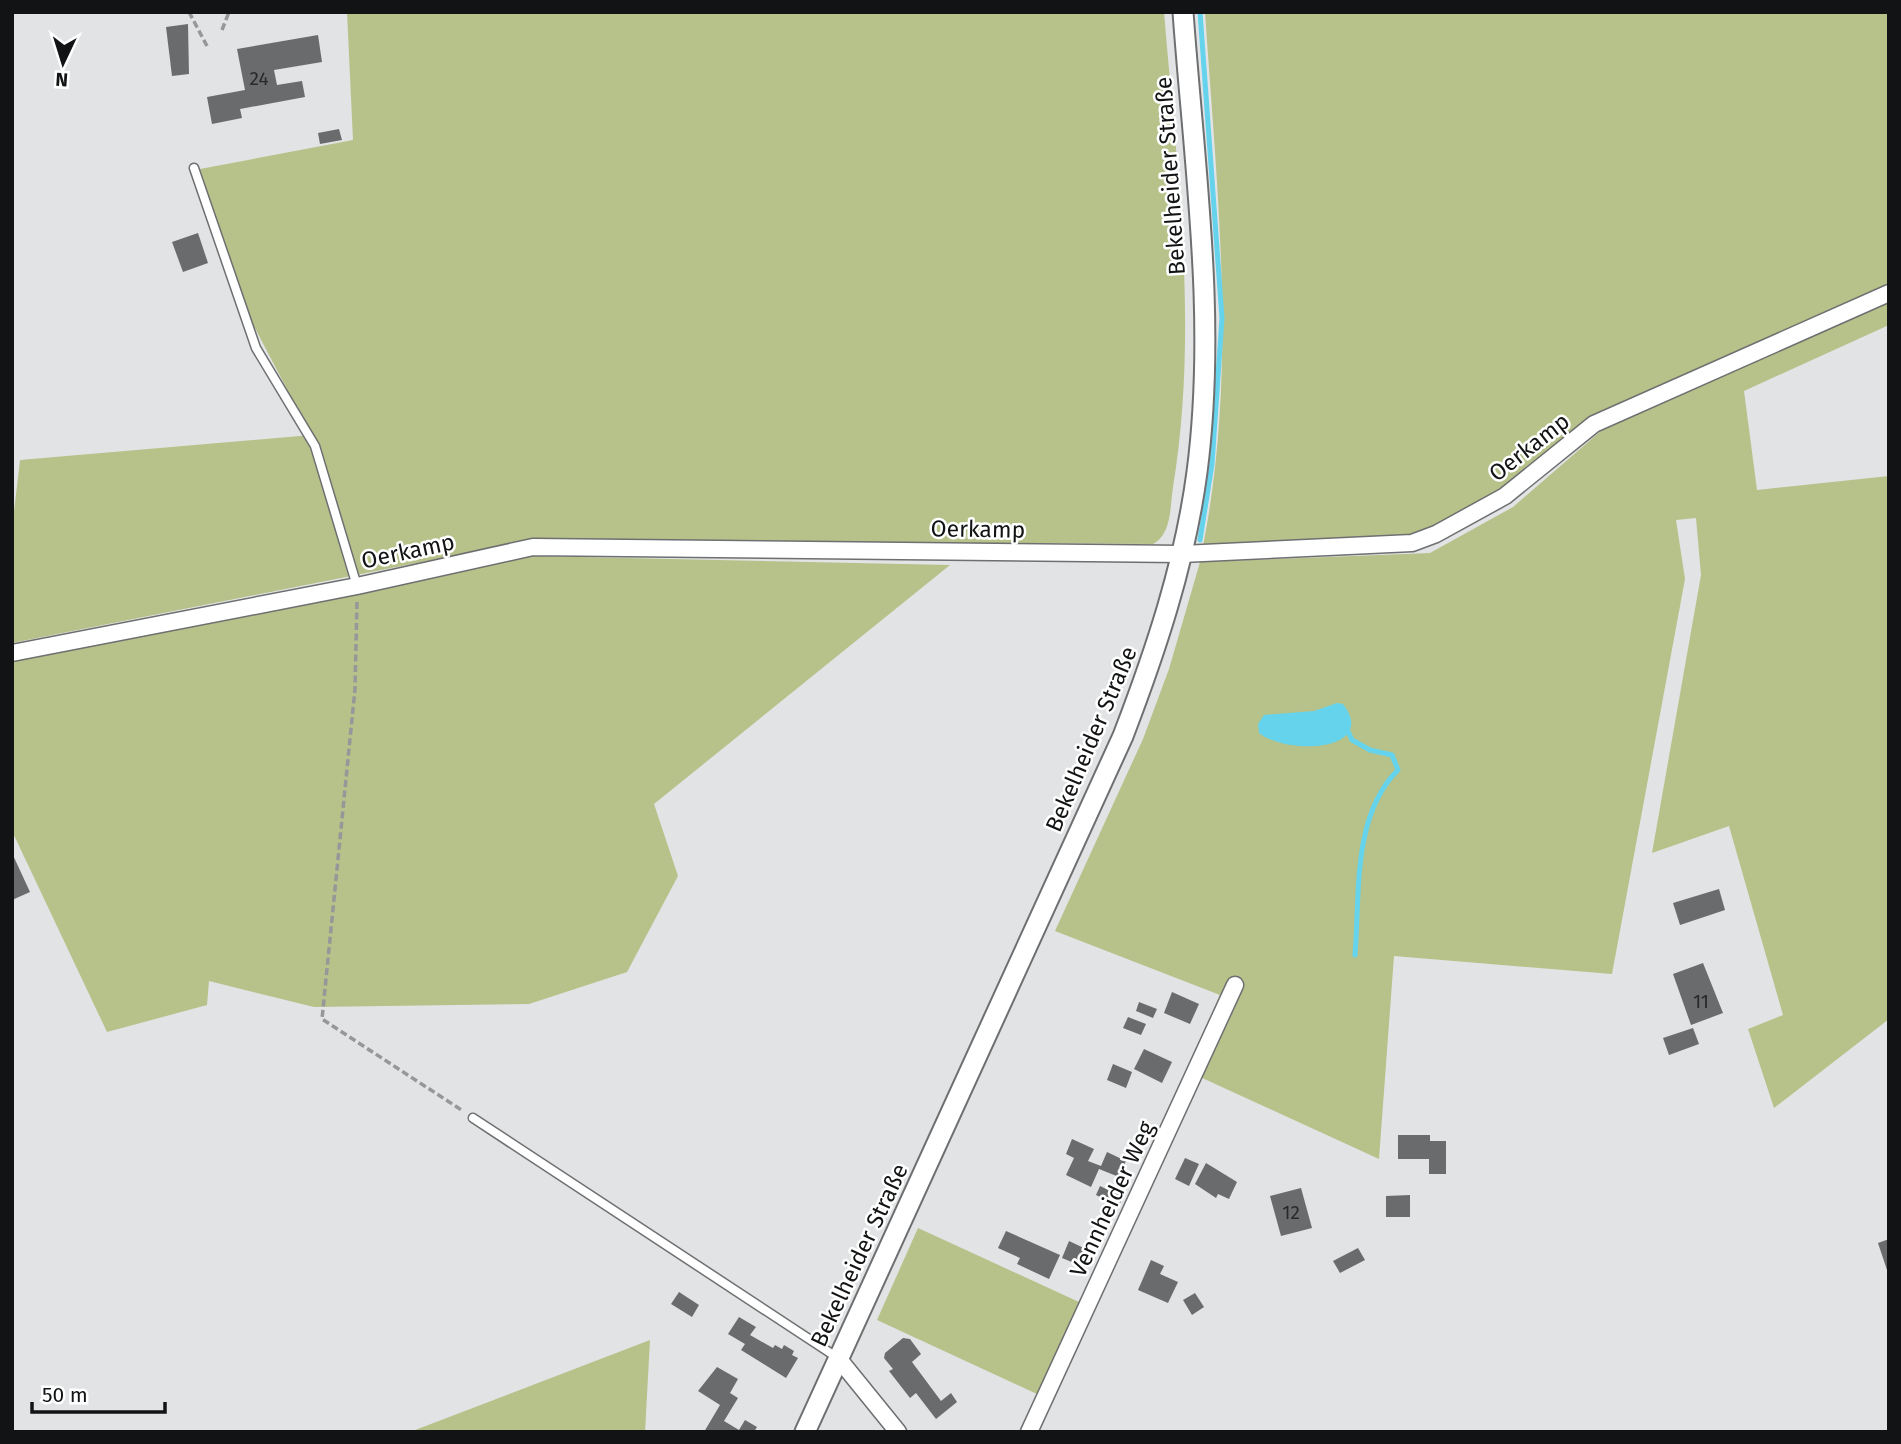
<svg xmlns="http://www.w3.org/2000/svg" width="1901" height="1444" viewBox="0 0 1901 1444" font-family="'Fira Sans',sans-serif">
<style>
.green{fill:#b6c289}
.water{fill:#65d3ec}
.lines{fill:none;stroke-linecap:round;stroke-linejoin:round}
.stream{stroke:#65d3ec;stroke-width:5}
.building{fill:#696b6d}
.service-casing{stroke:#6d6f71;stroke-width:11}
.minor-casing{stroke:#6d6f71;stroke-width:19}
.tertiary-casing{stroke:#6d6f71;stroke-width:23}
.path{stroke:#959799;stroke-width:3.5;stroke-dasharray:7 3.5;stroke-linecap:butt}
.service{stroke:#fff;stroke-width:8}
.minor{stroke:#fff;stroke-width:16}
.tertiary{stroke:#fff;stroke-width:19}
.labels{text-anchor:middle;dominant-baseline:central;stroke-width:5;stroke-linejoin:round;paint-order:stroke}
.number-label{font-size:19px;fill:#28292a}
.street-label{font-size:23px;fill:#121314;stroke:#fff}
</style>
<rect width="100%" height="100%" fill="#e1e3e5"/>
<g class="green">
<path d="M347 12H1164C1177 170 1199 329 1173 487 1170 506 1172 534 1153 544L533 540 12 643V529L20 460 311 435 246 311 200 169 353 140Z"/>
<path d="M1205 12H1889V284L1589 419 1503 488 1433 529 1411 536 1203 546C1238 369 1217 191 1205 12Z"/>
<polygon points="1889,300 1889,325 1744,391 1757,490 1889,476 1889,1019 1774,1108 1748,1029 1783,1015 1729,826 1652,853 1701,575 1696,518 1676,520 1685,579 1612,974 1394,956 1379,1159 1187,1071 1220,995 1055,931 1143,739 1169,669 1200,562 1430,553 1513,507 1602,430"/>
<polygon points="532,556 950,565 654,804 678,876 627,972 529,1004 314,1007 209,981 207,1005 107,1032 12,831 12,661"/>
<polygon points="918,1228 1079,1302 1037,1394 877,1320"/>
<polygon points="650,1340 645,1432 410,1432"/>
</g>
<path class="water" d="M1337 703 1343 704C1379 751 1288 756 1259 733L1258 724 1264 715 1314 711Z"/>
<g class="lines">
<g class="stream">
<polyline points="1200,540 1212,464 1222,318 1200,12"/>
<path d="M1348 731 1352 740 1370 750 1392 755 1398 770C1352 815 1360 894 1355 955"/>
</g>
</g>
<g class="building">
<polygon points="188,24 189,74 172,76 166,27"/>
<polygon points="318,35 322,62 274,70 277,85 302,81 305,97 240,109 242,118 212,124 207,97 245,90 237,49"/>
<polygon points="339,129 342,140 320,144 318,133"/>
<polygon points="198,233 208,263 183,272 172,242"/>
<polygon points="12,853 30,892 12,900"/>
<polygon points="1719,889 1725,910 1680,925 1673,903"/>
<polygon points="1703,963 1723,1013 1691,1025 1673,974"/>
<polygon points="1172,992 1199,1004 1190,1024 1164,1013"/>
<polygon points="1139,1002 1157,1009 1153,1018 1136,1011"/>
<polygon points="1128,1017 1146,1024 1141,1035 1123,1028"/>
<polygon points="1693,1028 1699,1044 1669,1055 1663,1038"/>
<polygon points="1144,1049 1172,1062 1162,1083 1134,1069"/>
<polygon points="1113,1064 1132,1072 1126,1088 1107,1080"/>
<polygon points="1398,1135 1430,1135 1430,1141 1446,1141 1446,1174 1429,1174 1429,1159 1398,1159"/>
<polygon points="1072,1139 1094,1149 1088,1161 1101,1166 1107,1152 1126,1161 1119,1177 1099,1169 1091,1187 1066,1175 1074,1158 1066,1154"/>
<polygon points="1185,1158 1199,1164 1189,1186 1175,1179"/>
<polygon points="1206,1163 1237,1182 1229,1199 1218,1194 1216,1198 1195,1184"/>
<polygon points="1100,1186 1123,1197 1119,1206 1096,1195"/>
<polygon points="1301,1188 1312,1228 1281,1236 1270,1196"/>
<polygon points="1410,1195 1410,1217 1386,1217 1386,1196"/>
<polygon points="1006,1231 1060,1255 1049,1279 1017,1264 1020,1258 998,1248"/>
<polygon points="1889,1239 1889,1273 1888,1273 1878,1243"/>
<polygon points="1069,1241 1086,1249 1079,1265 1062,1258"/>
<polygon points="1358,1248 1365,1260 1340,1273 1333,1261"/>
<polygon points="1151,1260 1164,1266 1160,1274 1178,1282 1168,1303 1138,1290"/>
<polygon points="679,1292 699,1305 692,1317 671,1304"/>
<polygon points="1195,1293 1204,1307 1192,1315 1183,1300"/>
<polygon points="739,1317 756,1327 750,1335 773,1348 775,1345 782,1349 784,1345 794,1351 792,1355 798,1358 786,1378 741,1350 745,1344 728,1334"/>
<polygon points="903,1338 910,1339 921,1354 912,1362 941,1401 951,1393 957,1402 936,1419 916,1393 910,1398 889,1371 893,1369 884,1358 885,1353"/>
<polygon points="717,1367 738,1379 730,1393 738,1398 724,1421 739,1430 745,1420 757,1427 754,1432 704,1432 720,1405 698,1391"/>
</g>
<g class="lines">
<g class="service-casing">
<g id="service">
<polyline points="194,168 256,348 315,446 357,586"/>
<polyline points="473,1118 838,1358"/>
</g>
</g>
<g class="minor-casing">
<g id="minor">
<polyline points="12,653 357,586 533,547 1182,554 1412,543 1436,534 1505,496 1594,424 1889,293"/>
<polyline points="838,1358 898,1432"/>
<polyline points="1029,1432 1235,985"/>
</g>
</g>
<g class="tertiary-casing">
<path id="tertiary" d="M805 1432 1123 736C1156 650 1185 563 1197 472 1217 320 1194 164 1183 12"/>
</g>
<g class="path">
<polyline points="189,12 207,46"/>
<polyline points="222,30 229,12"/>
<polyline points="357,602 355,689 322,1019 463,1111"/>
</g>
<use href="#service" class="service"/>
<use href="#minor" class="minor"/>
<use href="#tertiary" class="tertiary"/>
</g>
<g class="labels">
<g class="number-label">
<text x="259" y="78">24</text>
<text x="1701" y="1001">11</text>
<text x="1291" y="1212">12</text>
</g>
<g class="street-label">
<text transform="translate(1170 176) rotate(-94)">Bekelheider Straße</text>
<text transform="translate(1529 447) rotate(-38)">Oerkamp</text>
<text transform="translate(978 529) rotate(1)">Oerkamp</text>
<text transform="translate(408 551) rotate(-12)">Oerkamp</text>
<text transform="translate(1091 739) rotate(-67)">Bekelheider Straße</text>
<text transform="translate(1112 1199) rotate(-65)">Vennheider Weg</text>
<text transform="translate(859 1255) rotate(-65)">Bekelheider Straße</text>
</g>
</g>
<rect width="1901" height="1444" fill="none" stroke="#121314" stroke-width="28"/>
<g transform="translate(63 63) rotate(184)" stroke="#ffffff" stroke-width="5" paint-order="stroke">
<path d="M0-5L12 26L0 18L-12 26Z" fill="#121314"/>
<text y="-10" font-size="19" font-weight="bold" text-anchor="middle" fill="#121314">N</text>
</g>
<path d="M32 1402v10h133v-10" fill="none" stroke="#121314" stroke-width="3.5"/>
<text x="42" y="1402" font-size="21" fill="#121314" stroke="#ffffff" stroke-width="5" paint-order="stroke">50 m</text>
</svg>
